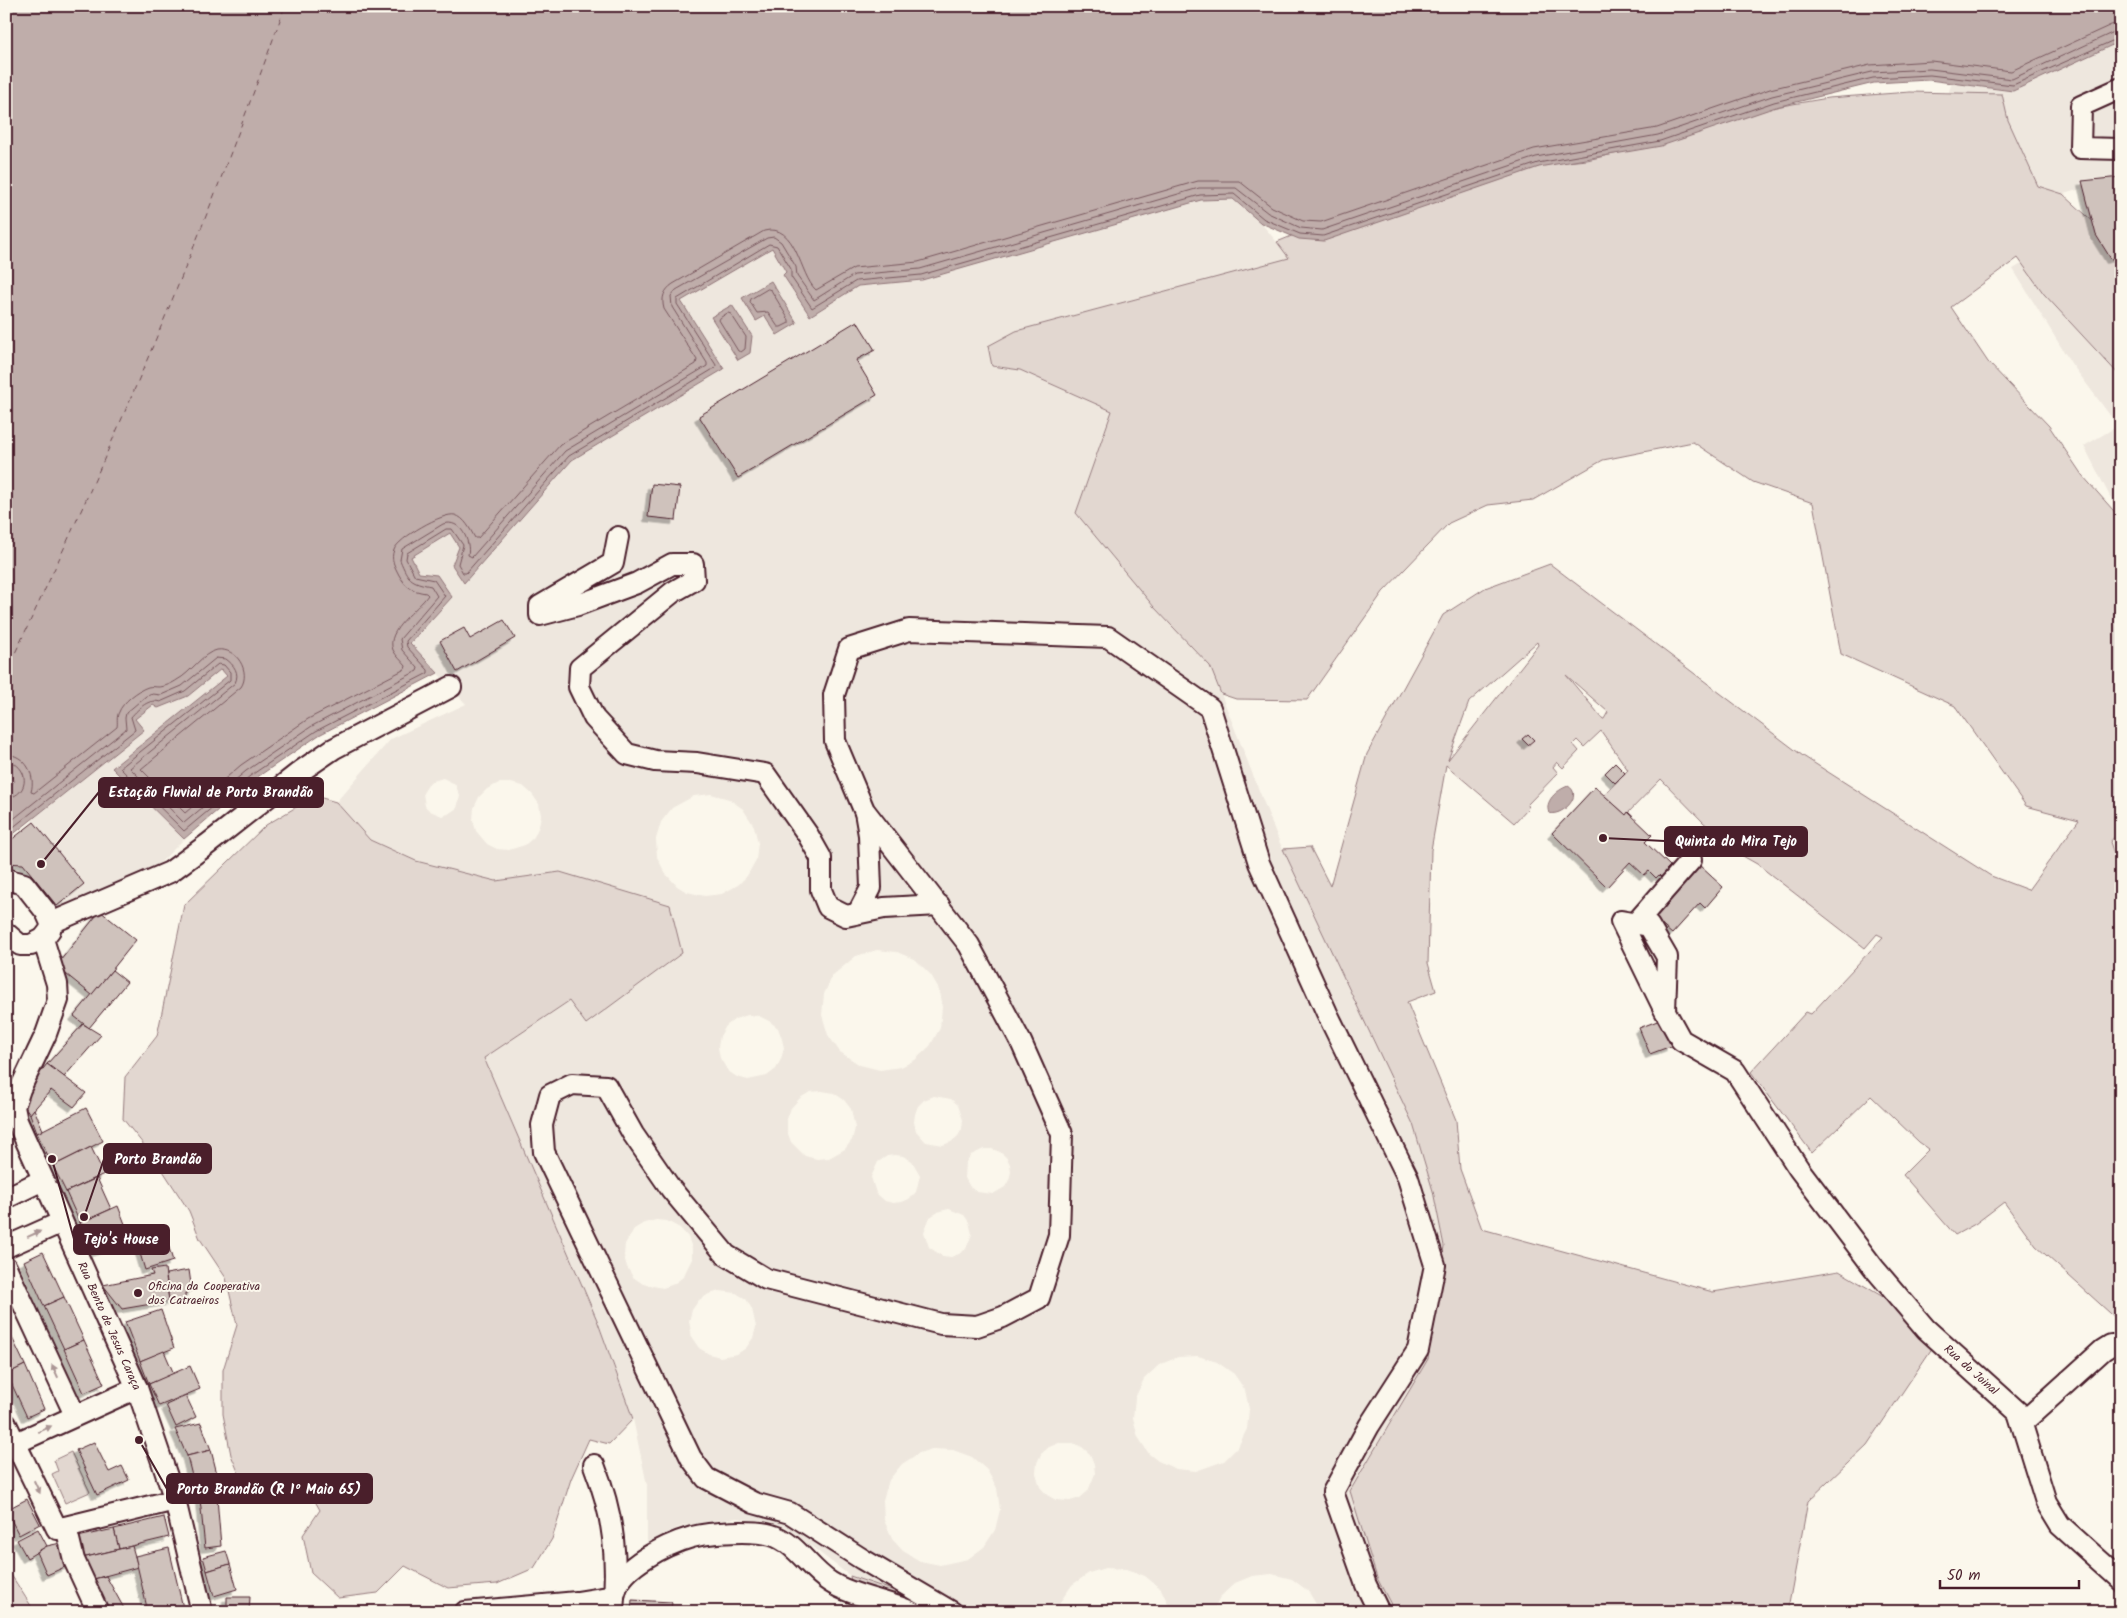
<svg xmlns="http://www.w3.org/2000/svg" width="2127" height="1618" viewBox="0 0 2127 1618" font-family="Kalam,sans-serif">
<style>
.built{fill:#eee7de;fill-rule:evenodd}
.green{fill:#e2d7d0;stroke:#967b7e;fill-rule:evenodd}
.water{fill:#bfadaa;stroke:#907477}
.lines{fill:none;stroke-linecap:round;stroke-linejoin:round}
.shore{stroke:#79585e;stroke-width:1}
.ferry{stroke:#6d4a51;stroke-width:1;stroke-dasharray:6 5;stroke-linecap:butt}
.building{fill:#cfc2bc;stroke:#4a1f2b;filter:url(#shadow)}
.minor-casing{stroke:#4a1f2b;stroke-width:24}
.minor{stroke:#fbf7ec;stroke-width:20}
.oneway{fill:#ab9695}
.poi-dot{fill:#4a1f2b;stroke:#fbf7ec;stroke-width:2}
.labels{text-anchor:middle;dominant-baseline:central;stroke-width:4;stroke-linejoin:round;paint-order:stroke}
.poi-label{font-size:12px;fill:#4a1f2b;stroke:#fbf7ec;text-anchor:start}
.street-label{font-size:12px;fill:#4a1f2b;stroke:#fbf7ec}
.leader{fill:none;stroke:#4a1f2b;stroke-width:2}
.callout-dot{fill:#4a1f2b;stroke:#fbf7ec;stroke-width:2}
.callout{fill:#4a1f2b;stroke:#4a1f2b;stroke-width:2}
.callout-label{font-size:14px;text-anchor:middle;font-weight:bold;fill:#fff}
</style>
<defs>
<filter id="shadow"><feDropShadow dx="-4.5" dy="4.5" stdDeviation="0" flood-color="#0004"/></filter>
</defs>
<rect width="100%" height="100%" fill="#fbf7ec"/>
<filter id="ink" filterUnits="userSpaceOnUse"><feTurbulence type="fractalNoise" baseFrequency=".02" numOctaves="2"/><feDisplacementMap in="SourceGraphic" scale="10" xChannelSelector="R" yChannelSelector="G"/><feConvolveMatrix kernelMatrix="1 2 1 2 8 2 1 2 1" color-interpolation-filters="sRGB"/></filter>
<g filter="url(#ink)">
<g class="built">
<polygon points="2121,41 2121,518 2084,446 2118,426 2071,363 2013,269 2088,226 2081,189 1986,216 1931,140 1952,83 2013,91"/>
<path d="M1233 199 1261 223 1290 258 1016 331 992 366 1020 370 1112 411 1076 513 1154 607 1210 666 1279 841 1413 1124 1433 1191 1444 1246 1428 1359 1350 1491 1377 1578 1395 1612H1321L1308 1591 1292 1579 1272 1574 1252 1576 1235 1583 1220 1597 1212 1612H1172L1161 1589 1145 1576 1126 1569 1105 1568 1089 1573 1072 1585 1060 1602 1058 1612H939L919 1599 850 1576 785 1526 737 1518 682 1526 647 1542V1485L633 1419 597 1320 484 1058 570 1001 586 1024 560 872 496 881 416 861 370 840 336 802 391 739 466 704 410 643 419 573 410 557 450 533 459 547 464 583 572 460 724 369 681 300 772 248 787 272 783 275 810 316 858 286 922 280 1201 200ZM443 778 455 784 460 796 457 808 448 814 442 816 430 811 425 806 423 793 430 782ZM499 783H511L523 786 532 794 539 804 541 815 539 826 534 837 525 845 509 850 497 849 487 844 476 831 473 820 474 808 479 797 487 789ZM711 794 729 799 743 809 754 826 758 843 756 860 747 876 738 885 722 894 705 896 687 892 677 886 665 873 657 857 656 839 661 822 672 808 694 796ZM877 950 897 952 916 960 931 975 938 987 942 1007 940 1028 930 1046 915 1060 901 1067 880 1070 860 1065 840 1052 828 1035 822 1015 824 994 833 975 856 956ZM748 1015 759 1016 769 1021 778 1028 782 1039 784 1048 781 1059 776 1069 767 1076 748 1080 737 1077 728 1071 720 1058 718 1047 720 1036 726 1026 735 1019ZM822 1091 834 1093 844 1100 851 1109 855 1128 852 1140 845 1149 829 1158 817 1159 805 1156 791 1142 787 1131V1119L791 1108 800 1098 810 1092ZM934 1096 951 1099 958 1105 963 1120 962 1129 958 1136 951 1142 943 1145 926 1142 916 1131 914 1122 915 1114 918 1106 924 1100ZM984 1149H992L1000 1152 1006 1157 1010 1164 1011 1172 1009 1180 1005 1187 993 1194 977 1192 970 1187 965 1178 966 1162 971 1155ZM895 1155 903 1156 912 1161 920 1175 916 1192 909 1199 902 1202 893 1203 885 1201 876 1193 871 1177 878 1162 887 1156ZM949 1209 964 1215 969 1222 972 1234 966 1249 959 1254 951 1257 942 1256 929 1247 924 1232 930 1217 940 1211ZM656 1220 667 1221 680 1228 688 1237 692 1248V1259L683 1277 674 1284 663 1288 643 1284 633 1277 627 1267 624 1256 625 1244 634 1229 644 1223ZM720 1291 736 1293 746 1299 752 1309 756 1327 753 1338 746 1348 737 1354 720 1357 709 1354 699 1348 692 1338 689 1321 692 1310 699 1300 709 1294ZM1198 1356 1217 1362 1234 1374 1245 1390 1249 1409 1247 1429 1238 1447 1224 1461 1196 1471 1176 1469 1158 1461 1149 1454 1138 1437 1133 1418 1135 1398 1144 1379 1159 1365 1178 1357ZM1059 1443H1073L1082 1447 1090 1454 1094 1464 1095 1474 1088 1491 1080 1498 1070 1501 1056 1500 1047 1495 1040 1487 1036 1473 1037 1463 1041 1454 1049 1447ZM932 1449 953 1450 972 1457 987 1470 997 1488 1000 1510 995 1530 984 1547 968 1559 940 1565 920 1561 903 1551 892 1539 884 1520 883 1500 889 1480 902 1464 919 1453Z"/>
<polygon points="221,668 227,676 112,768 184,839 154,869 63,913 57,906 84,884 32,820 143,730 135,719 153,704 188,696"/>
</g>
<g class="green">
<path d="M1910 92 2002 94 2008 120 2038 186 2063 194 2121 247V377L2044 294 2018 258 1951 307 1988 362 2049 426 2082 475 2121 519V829L2110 842 2121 874V1323L2036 1246 2004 1202 1975 1224 1955 1235 1903 1175 1929 1149 1919 1142 1871 1096 1812 1153 1751 1072 1806 1012 1811 1014 1883 937 1877 934 1865 948 1757 864 1725 846 1715 832 1704 823 1661 779 1626 815 1604 795 1628 770 1601 731 1584 747 1577 740 1573 744 1579 751 1563 768 1557 762 1553 767 1558 773 1527 805 1528 808 1514 823 1446 765 1431 850 1428 963 1436 991 1407 1002 1456 1120 1460 1169 1482 1229 1713 1292 1839 1271 1943 1332 1867 1445 1808 1501 1789 1604 1790 1612H1395L1377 1578 1350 1491 1428 1359 1444 1246 1433 1191 1413 1124 1283 849 1310 847 1330 886 1367 754 1443 615 1485 588 1550 564 1803 756 1991 876 2028 890 2079 820 2026 806 1955 706 1841 654 1813 503 1753 482 1693 442 1603 460 1533 500 1488 505 1449 523 1383 592 1307 700 1236 699 1221 694 1210 666 1154 607 1076 513 1112 411 1020 370 992 366 988 346 1016 331 1289 258 1277 242 1345 214 1554 163 1587 160 1684 138 1746 112 1828 98ZM1537 642 1538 645 1448 760 1469 702ZM1566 675 1608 712 1604 719H1603Z"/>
<polygon points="315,796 336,802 370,840 416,861 496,881 560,872 670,905 682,953 586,1024 569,1001 484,1058 597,1320 633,1419 609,1444 589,1439 571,1479 552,1539 534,1568 497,1584 448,1588 405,1566 378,1593 338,1598 311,1573 303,1535 320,1510 306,1485 248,1495 231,1455 223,1414 223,1370 237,1325 226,1278 200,1239 189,1211 156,1160 123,1119 125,1077 157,1036 184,905 266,825"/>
<polygon points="71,1452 90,1492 65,1503 52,1474 58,1471 54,1460"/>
<polygon points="6,1567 35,1612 6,1612"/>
<polygon points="850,1576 919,1599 939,1612 857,1612"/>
</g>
<g class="water">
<polygon points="6,6 2121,6 2121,41 2013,91 1929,80 1874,83 1776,107 1661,146 1539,167 1324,241 1299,239 1261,223 1233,199 1201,200 922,280 858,286 810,316 783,275 786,272 772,248 681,301 724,369 572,460 464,583 452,565 459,547 450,533 411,557 419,573 437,575 452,597 410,643 438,673 319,735 253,780 184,839 112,768 227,676 221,669 188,696 158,708 153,705 135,719 144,730 6,840 6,788 15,781 6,770"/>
<polygon points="771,281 797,323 777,335 765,316 756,321 742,298"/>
<polygon points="732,305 752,336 750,353 738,360 711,317"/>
<path d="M1568 786C1584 795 1562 817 1549 813 1544 801 1557 790 1568 786Z"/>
</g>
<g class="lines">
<g class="shore">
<polygon points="768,289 771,290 789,320 789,323 781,327 778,327 768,312 757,313 750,302 751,299"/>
<polygon points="728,313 731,314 746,337 745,349 741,352 738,351 719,320 720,318"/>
<path d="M6 754C26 755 36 775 31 792L34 793 117 727C118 722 116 717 119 712 122 703 138 690 148 687 152 686 155 687 159 687 164 687 173 683 177 680 191 673 202 653 217 650 237 647 251 672 241 687L141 769 185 813 241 765 308 719 405 669 406 666C402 661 396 656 393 650 385 630 418 610 428 595L426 593C412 591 406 587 399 575 395 567 390 559 394 550 398 538 443 512 455 515 465 518 470 529 475 538H478L560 445 696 364 697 360 664 309C661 298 664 290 673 284L764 231C797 222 799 275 816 290L854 268 918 262 1198 181H1239L1272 207 1303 221 1321 222 1534 149 1657 128 1770 89 1870 65 1931 61 2011 71 2111 25 2121 23"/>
<path d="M6 761C29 763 32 796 6 798"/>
<path d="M6 825 126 729 125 718 126 713 146 696 153 694 161 695 182 686 216 658 226 659C234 665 240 673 235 683L130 768 184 823 246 771 312 726 417 671 418 668 402 650 400 639 437 596 431 586C410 582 408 579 400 560L402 549 443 524C461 518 471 542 468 555L472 557 565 451 707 366V363L672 307 671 296 676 290 767 238 774 237 781 242 796 267 797 276 814 300 854 275 920 269 1199 188H1236L1268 213 1301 228 1322 230 1536 157 1658 135 1772 96 1872 72 1930 69 2012 79 2114 32 2121 31"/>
<path d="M6 833 135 730 131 717C139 708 149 698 160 702L185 691 218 664 224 665 230 672V680L120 768 184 831 250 776 316 731 428 673V670L407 647 406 641 445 596 434 580 415 576 406 559 407 553 446 529H452L463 545 458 564 463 573H466L569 456 715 368 716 365 677 304V299L769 244 777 246 791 269V277L812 308 856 281 921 275 1200 195 1234 194 1264 219 1300 234 1323 236 1538 163 1660 141 1774 102 1873 78 1930 75 2013 85 2121 37"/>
</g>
<path class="ferry" d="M6 672C110 455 204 234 285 6"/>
</g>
<g class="building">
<polygon points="2121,177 2121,256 2111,259 2096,235 2082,181"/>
<polygon points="857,321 875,350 856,360 877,395 738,478 699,416"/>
<polygon points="652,484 680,487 676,520 648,517"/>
<polygon points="504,620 515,638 457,672 440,641 464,628 470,639"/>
<polygon points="1528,734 1534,740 1528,745 1522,739"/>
<polygon points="1615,763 1625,773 1615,783 1605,773"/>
<polygon points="1595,787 1626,815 1628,812 1652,835 1645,842 1670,866 1666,870 1671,875 1665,881 1659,875 1656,878 1649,871 1644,875 1630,862 1607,887 1552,833"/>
<polygon points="34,822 84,884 57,906 23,864 6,863 6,844"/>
<polygon points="1699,865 1723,887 1705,908 1700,903 1672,934 1652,917"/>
<polygon points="100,911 136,940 92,995 56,966"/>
<polygon points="112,970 127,982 89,1028 74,1016"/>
<polygon points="1660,1020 1671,1046 1650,1054 1639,1028"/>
<polygon points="83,1024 101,1035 64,1077 47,1064"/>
<polygon points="47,1064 86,1093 74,1107 51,1090 30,1114 21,1101 23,1094"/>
<polygon points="86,1108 103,1141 53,1166 37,1133"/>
<polygon points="34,1109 43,1130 37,1133 30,1114"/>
<polygon points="91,1147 104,1174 66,1192 53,1166"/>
<polygon points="97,1178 111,1209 80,1223 66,1192"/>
<polygon points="118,1206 132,1242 95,1252 80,1223"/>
<polygon points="167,1241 173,1261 145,1270 139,1250"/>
<polygon points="43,1252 64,1297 44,1306 24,1261"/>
<polygon points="165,1268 169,1301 122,1309 103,1285 153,1275 151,1270"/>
<polygon points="189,1270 192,1291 185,1293 185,1299 169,1301 166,1274"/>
<polygon points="64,1297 84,1340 64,1349 44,1306"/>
<polygon points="161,1310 174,1348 140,1361 125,1322"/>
<polygon points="6,1325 25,1365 7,1374 6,1371"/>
<polygon points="84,1340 104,1384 84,1393 64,1349"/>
<polygon points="164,1351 174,1374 149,1384 140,1361"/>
<polygon points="25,1365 44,1409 27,1417 7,1374"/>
<polygon points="190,1366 200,1389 159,1406 149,1384"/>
<polygon points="186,1396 196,1417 176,1427 166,1405"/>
<polygon points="201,1423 211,1450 187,1456 175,1429"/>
<polygon points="94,1442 109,1472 122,1466 129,1480 97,1495 76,1450"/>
<polygon points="211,1450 221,1490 197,1496 187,1456"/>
<polygon points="217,1498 221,1546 205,1548 200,1499"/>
<polygon points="27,1499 40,1524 19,1535 6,1510"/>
<polygon points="164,1517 169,1537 119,1549 114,1529"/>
<polygon points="38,1529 47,1546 27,1558 17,1540"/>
<polygon points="114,1529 119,1549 78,1559 73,1538"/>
<polygon points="65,1542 71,1564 47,1575 37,1552 47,1546"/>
<polygon points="132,1546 138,1567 90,1580 78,1559"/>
<polygon points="169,1548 184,1612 148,1612 135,1556"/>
<polygon points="226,1551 230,1564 207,1571 203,1557"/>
<polygon points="230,1564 237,1589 214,1596 207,1571"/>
<polygon points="106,1576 126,1612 105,1612 90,1580"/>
<polygon points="227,1597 250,1597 249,1612 227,1612"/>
<polygon points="632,1600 672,1602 671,1612 631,1612"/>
</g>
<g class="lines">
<g class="minor-casing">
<g id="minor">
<polyline points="2121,88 2081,106 2080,148 2121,149"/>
<polyline points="618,537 613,563 540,606 540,615 578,605 637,583 672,564 693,564 694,580 673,592 580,668 579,687 594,718 627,754 655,761 697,763 765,774 808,835 821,858 821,890 828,907 846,916 884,908 939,905"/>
<polyline points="6,879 24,884 46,912 51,923 50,930 43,939 31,945 20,945 6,933"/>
<polyline points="858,913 871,888 869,835 865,812"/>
<polyline points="51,923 170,872 208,844 301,771 333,749 451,687"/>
<polyline points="1635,924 1691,860"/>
<polyline points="43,939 57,984 58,1000 46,1034 20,1089 14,1107 17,1121 137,1388 175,1500 202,1612"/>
<polyline points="1665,1011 1621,921 1649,926 1667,957 1665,1011 1681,1040 1735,1071 1799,1169 1874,1268 1926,1329 2018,1412 2046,1502 2060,1525 2121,1580"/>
<polyline points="6,1198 43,1180"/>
<polyline points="6,1247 62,1222"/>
<polyline points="6,1267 75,1415"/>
<polyline points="2022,1423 2103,1350 2111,1345 2121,1345"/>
<polyline points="6,1424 57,1529 175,1500"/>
<polyline points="16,1443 137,1388"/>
<path d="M594 1465C614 1516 618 1558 613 1612"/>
<polyline points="66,1527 74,1560 98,1612"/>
<path d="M615 1593C620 1566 668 1544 692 1537 711 1532 753 1530 771 1535 796 1542 809 1569 830 1582 851 1596 888 1601 912 1612"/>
<polyline points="465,1612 577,1602 614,1596"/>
<polyline points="952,1612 862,1559 790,1513 754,1503 706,1478 691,1458 544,1152 542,1125 550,1095 572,1084 606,1086 633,1134 671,1189 726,1255 766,1279 941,1324 977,1326 1003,1317 1039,1298 1059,1235 1062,1134 1021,1042 969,945 864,810 835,741 834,695 849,649 909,630 1108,637 1210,708 1259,863 1327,1013 1408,1178 1435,1265 1418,1350 1369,1426 1333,1492 1366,1585 1379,1612"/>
</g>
</g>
<use href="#minor" class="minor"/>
</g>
<defs><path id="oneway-solid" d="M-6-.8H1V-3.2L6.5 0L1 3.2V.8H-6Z" transform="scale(1.25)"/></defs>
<g class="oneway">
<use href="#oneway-solid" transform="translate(34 1234) rotate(-24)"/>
<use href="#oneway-solid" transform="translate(55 1371) rotate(-115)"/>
<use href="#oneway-solid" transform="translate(45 1429) rotate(-25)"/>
<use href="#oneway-solid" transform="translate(37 1487) rotate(65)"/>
</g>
</g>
<circle class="poi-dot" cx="138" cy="1293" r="5"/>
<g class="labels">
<g class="poi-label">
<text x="148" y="1286">Oficina da Cooperativa<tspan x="148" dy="14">dos Catraeiros</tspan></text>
</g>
<g class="street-label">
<text transform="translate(109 1326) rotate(66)">Rua Bento de Jesus Caraça</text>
<text transform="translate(1971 1370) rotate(42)">Rua do Joinal</text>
</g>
</g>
<path class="leader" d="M41 864L99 792M1603 838L1665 841M84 1217L104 1159M52 1159L74 1239M139 1440L167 1489"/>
<g class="callout-dot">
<circle cx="41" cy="864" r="5"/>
<circle cx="1603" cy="838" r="5"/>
<circle cx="84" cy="1217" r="5"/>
<circle cx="52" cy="1159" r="5"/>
<circle cx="139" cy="1440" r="5"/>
</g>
<g class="callout">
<rect x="99" y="778" width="224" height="29" rx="5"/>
<rect x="1665" y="827" width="142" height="29" rx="5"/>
<rect x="104" y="1144" width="107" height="29" rx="5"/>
<rect x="74" y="1225" width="95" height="29" rx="5"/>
<rect x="167" y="1474" width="205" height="29" rx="5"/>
</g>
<g class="callout-label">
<text x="211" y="797">Estação Fluvial de Porto Brandão</text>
<text x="1736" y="846">Quinta do Mira Tejo</text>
<text x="158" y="1164">Porto Brandão</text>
<text x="121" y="1244">Tejo's House</text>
<text x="269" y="1494">Porto Brandão (R 1º Maio 65)</text>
</g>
<rect width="2127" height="1618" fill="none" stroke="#fbf7ec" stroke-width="25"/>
<rect x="12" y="12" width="2102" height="1593" fill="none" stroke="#4a1f2b" stroke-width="2" filter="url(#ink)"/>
<path d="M1940 1580v8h139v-8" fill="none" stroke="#4a1f2b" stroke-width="2.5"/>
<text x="1947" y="1580" font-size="15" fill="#4a1f2b" stroke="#fbf7ec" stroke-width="4" paint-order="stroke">50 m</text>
</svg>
